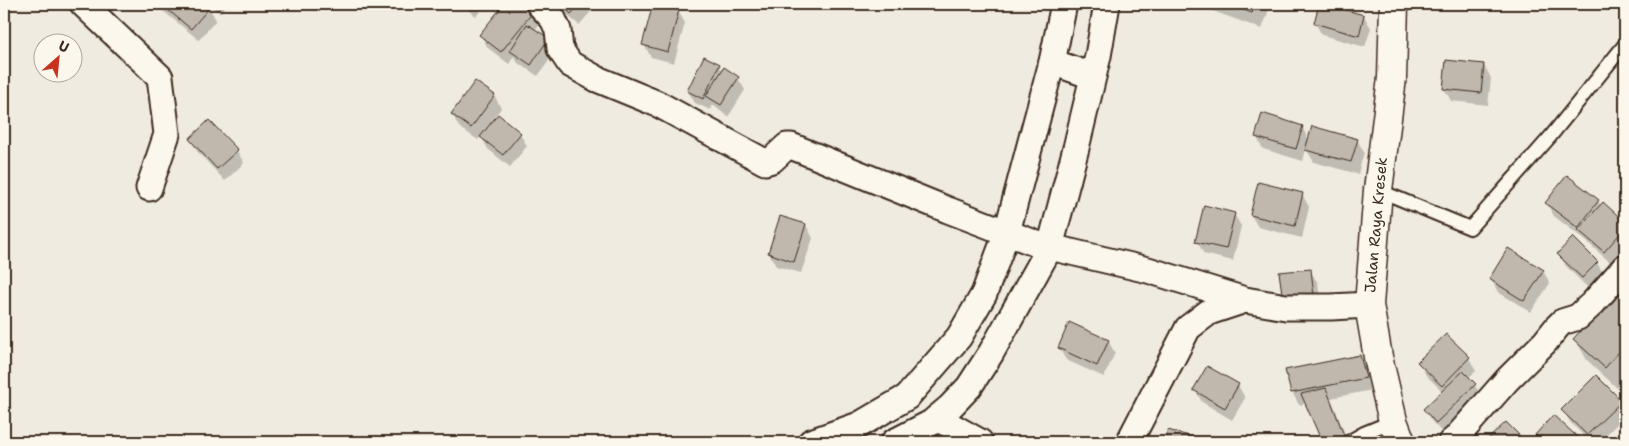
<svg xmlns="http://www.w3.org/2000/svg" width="1629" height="446" viewBox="0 0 1629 446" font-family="'Shantell Sans',sans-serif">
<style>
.shadow{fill:#0003}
.building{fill:#c0b8ad;stroke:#3b2a1e}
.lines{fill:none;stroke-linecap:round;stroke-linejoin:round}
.service-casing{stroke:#3b2a1e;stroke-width:16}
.minor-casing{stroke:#3b2a1e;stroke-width:29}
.secondary-casing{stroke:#3b2a1e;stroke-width:31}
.service{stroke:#fbf7ec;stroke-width:12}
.minor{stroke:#fbf7ec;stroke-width:25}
.secondary{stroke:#fbf7ec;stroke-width:28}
.labels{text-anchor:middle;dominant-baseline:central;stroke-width:4;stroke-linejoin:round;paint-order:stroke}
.street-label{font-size:15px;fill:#3b2a1e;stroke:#fbf7ec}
</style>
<rect width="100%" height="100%" fill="#f0ebe0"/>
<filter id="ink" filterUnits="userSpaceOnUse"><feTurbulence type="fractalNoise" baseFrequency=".02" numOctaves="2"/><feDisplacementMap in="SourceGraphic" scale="10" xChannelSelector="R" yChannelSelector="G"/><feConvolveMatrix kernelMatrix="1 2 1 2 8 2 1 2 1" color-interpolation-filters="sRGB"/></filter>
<g filter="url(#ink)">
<g class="shadow">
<polygon points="158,4 207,4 216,20 199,40 162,10"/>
<polygon points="208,4 227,4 220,13"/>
<polygon points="461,4 487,4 476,16"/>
<polygon points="506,4 521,4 532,13 539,25 535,30 548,39 555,52 538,76 518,63 514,56 509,64 488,48 481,35"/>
<polygon points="554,4 595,4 596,6 579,25"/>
<polygon points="654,4 678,11 685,23 674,63 651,57 644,45"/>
<polygon points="1194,4 1271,4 1262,29"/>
<polygon points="1320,4 1364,16 1371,28 1365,47 1322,35 1315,23"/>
<polygon points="719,65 723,72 725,69 738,78 745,90 728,117 713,105 710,110 695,103 688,91"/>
<polygon points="1484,65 1491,78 1488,105 1451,101 1444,88"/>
<polygon points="494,95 501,108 492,120 520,134 527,146 510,167 488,149 481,136 478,140 459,127 452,114"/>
<polygon points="1302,127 1309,140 1357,140 1364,152 1358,174 1314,162 1306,149 1303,161 1263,149 1256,136"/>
<polygon points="190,139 237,151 244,163 225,181 197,151"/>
<polygon points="1568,177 1598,201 1601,206 1603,204 1625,223 1625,248 1612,264 1586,241 1554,216 1547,204"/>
<polygon points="1302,194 1309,207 1302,238 1258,227 1251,215"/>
<polygon points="1234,214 1241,226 1233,261 1204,254 1197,241"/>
<polygon points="780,217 806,225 813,238 801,273 776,266 769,253"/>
<polygon points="1559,254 1597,263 1604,275 1590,290 1566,266"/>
<polygon points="1310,271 1318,283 1321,310 1291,313"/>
<polygon points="1543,271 1550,283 1531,312 1498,292 1491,279"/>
<polygon points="1625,284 1625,379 1617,388 1587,360 1575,339"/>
<polygon points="1446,336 1469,358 1476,371 1468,378 1475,385 1482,398 1444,434 1432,422 1425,410 1443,392 1426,375 1419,363"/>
<polygon points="1108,341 1115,353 1104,377 1066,360 1059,348"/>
<polygon points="1359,357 1366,369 1372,390 1331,398 1348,442 1323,442 1307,403 1299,405 1292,392"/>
<polygon points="1238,385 1245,398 1232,420 1202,402 1195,390"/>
<polygon points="1621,401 1625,409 1625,416 1599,442 1590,442 1570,422 1563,410"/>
<polygon points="1553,416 1581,442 1541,442 1536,435"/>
</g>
<g class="building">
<polygon points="161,4 207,4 210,7 191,29"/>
<polygon points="504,4 523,4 533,12 501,52 479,35"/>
<polygon points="560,4 580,4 571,14"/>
<polygon points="653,4 679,10 668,52 642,45"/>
<polygon points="1228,4 1255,4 1252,13"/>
<polygon points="1319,4 1324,4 1364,15 1359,36 1314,23"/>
<polygon points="527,24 549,38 531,65 510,51"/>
<polygon points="704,56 720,64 703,99 687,91"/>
<polygon points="1446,60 1484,64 1481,93 1443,89"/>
<polygon points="724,67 739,77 721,105 706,96"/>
<polygon points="475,81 495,95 471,128 451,114"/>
<polygon points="1262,113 1303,126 1296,149 1255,137"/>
<polygon points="498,114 521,133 503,155 480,137"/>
<polygon points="209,120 238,150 217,169 189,139"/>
<polygon points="1312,126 1358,139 1351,162 1305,150"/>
<polygon points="1567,175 1599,200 1578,228 1545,203"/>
<polygon points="1258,182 1303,193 1295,226 1250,215"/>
<polygon points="1603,202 1625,222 1625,228 1604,252 1578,230"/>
<polygon points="1204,205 1235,213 1226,249 1195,242"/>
<polygon points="780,216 806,224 794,262 768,253"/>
<polygon points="1573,237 1598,262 1582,278 1557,254"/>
<polygon points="1508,248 1544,270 1524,301 1489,279"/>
<polygon points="1311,269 1314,297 1283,301 1279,272"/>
<polygon points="1625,282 1625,345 1605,368 1573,339"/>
<polygon points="1069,322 1109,340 1097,366 1058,348"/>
<polygon points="1446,334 1470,357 1442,386 1417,362"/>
<polygon points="1360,355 1366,378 1291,393 1285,370"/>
<polygon points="1207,366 1239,384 1225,408 1193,390"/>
<polygon points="1463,371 1476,384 1436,423 1423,409"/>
<polygon points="1596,375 1622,401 1587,435 1561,410"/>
<polygon points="1326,388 1345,438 1336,442 1322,442 1301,394"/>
<polygon points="1553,415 1582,441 1580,442 1543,442 1535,435"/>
<polygon points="1506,422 1523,439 1520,442 1485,442"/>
<polygon points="1168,430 1210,442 1165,442"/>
</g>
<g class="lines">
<g class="service-casing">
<g id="service">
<polyline points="1378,190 1470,228 1550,137 1625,44"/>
<polyline points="1348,442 1364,433 1393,421"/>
</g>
</g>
<g class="minor-casing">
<g id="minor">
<polyline points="83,4 160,77 167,134 149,188"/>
<polyline points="539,4 553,19 558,30 560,49 570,64 597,79 658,104 765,162 772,160 787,146 791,146 948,210 1037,244 1148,270 1245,300 1286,307 1331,307 1369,305"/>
<polyline points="1052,62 1092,76"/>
<polyline points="937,418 980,442"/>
<polyline points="811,442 859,425 907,397 959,337 984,294 1007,232 1052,62 1064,4"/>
<polyline points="894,442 931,423 950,407 969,387 991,353 1050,247 1076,148 1098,56 1107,4"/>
<polyline points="1129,442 1188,328 1209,312 1245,300"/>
<polyline points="1451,442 1455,439 1507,380 1545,342 1557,327 1562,322 1578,317 1593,303 1625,267"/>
</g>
</g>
<g class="secondary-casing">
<polyline id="secondary" points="1394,4 1392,78 1378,190 1369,305 1378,357 1393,421 1401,442"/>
</g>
<use href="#service" class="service"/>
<use href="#minor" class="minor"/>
<use href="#secondary" class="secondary"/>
</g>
</g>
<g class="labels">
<g class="street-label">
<text transform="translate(1376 225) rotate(-85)">Jalan Raya Kresek</text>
</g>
</g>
<rect width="1629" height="446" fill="none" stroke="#fbf7ec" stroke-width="20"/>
<rect x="10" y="10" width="1609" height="426" fill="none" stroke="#3b2a1e" stroke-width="2" filter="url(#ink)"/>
<g transform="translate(58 58) rotate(27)"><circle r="24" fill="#fbf7ec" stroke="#aea59a"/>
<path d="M0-4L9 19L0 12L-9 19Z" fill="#c8321e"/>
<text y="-8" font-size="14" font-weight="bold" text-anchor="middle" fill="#3b2a1e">U</text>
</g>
</svg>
